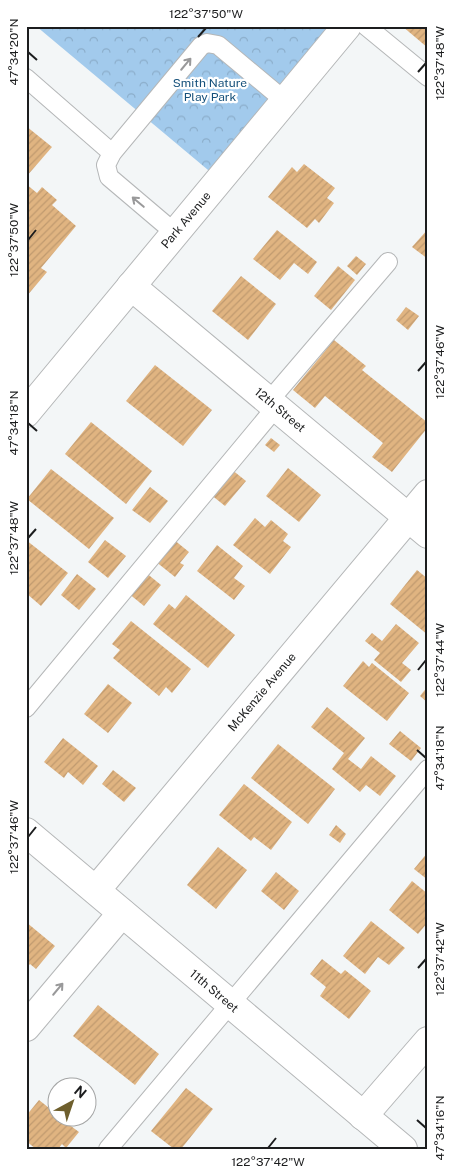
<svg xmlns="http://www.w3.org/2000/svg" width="454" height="1175" viewBox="0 0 454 1175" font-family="'Public Sans',sans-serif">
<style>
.park{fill:url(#park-crowns)}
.building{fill:url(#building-hatch)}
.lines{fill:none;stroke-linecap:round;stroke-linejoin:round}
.lane-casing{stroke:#b5b7b8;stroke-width:20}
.street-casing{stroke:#b5b7b8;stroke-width:30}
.secondary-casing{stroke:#b5b7b8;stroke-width:30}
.lane{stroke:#fff;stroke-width:18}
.street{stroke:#fff;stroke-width:28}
.secondary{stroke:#fff;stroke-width:28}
.oneway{stroke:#99999a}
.ticks{fill:none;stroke:#1c1d1e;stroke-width:2}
.labels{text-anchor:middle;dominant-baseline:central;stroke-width:4.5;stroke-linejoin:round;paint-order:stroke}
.park-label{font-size:12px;fill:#16517b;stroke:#fff}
.street-label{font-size:12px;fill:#1c1d1e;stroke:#fff}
.neatline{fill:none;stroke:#1c1d1e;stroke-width:2}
.ticks-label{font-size:12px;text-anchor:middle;fill:#1c1d1e}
</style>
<defs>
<pattern id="park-crowns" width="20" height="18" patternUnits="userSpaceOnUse" patternTransform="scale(1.25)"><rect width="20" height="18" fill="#a2caec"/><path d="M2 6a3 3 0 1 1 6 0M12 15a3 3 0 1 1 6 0" fill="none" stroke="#8badca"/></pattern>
<pattern id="building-hatch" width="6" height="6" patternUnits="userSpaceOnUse" patternTransform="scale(1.25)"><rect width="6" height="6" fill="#e0b481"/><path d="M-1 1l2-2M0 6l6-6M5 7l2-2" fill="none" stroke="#c09a6f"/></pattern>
</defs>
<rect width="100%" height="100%" fill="#f3f6f7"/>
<polygon class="park" points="36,26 347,26 220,180"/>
<g class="building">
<polygon points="402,26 428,26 428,48"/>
<polygon points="26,126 52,147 26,177"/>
<polygon points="304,164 335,188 327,198 334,203 319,223 315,219 307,228 268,197 292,167 297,172"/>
<polygon points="26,184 37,193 42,187 57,200 52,205 76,226 41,268 47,272 26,297"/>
<polygon points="428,229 428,259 412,247"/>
<polygon points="277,230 317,262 308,274 294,263 280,280 253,259"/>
<polygon points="356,256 366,264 357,275 347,266"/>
<polygon points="338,266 355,280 331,310 314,296"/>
<polygon points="241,276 276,304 248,340 212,311"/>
<polygon points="406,307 419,316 408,330 396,320"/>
<polygon points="334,340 366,366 362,370 428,423 428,427 392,472 372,457 383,443 325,396 315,408 293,390"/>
<polygon points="155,365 212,410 183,446 126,401"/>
<polygon points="91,422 152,471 126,504 65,454"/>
<polygon points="271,438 280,445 274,452 265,445"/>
<polygon points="288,468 321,495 299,522 266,496"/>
<polygon points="51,469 114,518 89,549 27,499"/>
<polygon points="231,469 246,481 225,506 210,494"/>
<polygon points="150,487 168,501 150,523 132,510"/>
<polygon points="255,518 265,527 271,520 288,534 283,541 291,547 270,574 233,545"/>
<polygon points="173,539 189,552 180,563 184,565 175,577 155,561"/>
<polygon points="26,540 68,573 41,606 26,593"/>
<polygon points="105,540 126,556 108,578 88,562"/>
<polygon points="217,545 243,566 234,578 245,586 234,600 197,571"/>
<polygon points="417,570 428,579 428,635 390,604"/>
<polygon points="145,572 161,585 144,606 128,593"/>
<polygon points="77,574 96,589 79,610 61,595"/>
<polygon points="186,595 235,635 208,668 153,624 169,604 175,609"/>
<polygon points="131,621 191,669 172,693 166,687 159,696 113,658 120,650 112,644"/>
<polygon points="396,624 419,643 402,663 411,670 401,682 374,660 380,653 365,641 372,633 382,641"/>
<polygon points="363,661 369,667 372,663 409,693 387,721 343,686"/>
<polygon points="108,684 132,703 108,733 84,714"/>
<polygon points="428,686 428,703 420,696"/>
<polygon points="327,707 365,738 348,759 361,769 371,756 396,776 380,796 366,785 360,792 332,769 344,753 311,727"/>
<polygon points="400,731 421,748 411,761 389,744"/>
<polygon points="63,738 98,766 83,785 68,772 64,778 44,762"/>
<polygon points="278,744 335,789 308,824 251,778"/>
<polygon points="113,770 136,788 124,802 102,784"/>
<polygon points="244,784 292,822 271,850 254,837 251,841 219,815"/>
<polygon points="336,825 346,834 340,843 329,835"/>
<polygon points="218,847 247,870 216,909 187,885"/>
<polygon points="428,852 428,880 414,869"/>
<polygon points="276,872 299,891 284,910 261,891"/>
<polygon points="412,881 428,894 428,922 418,934 389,910"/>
<polygon points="371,921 405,948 389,965 378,957 365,974 343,956"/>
<polygon points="26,922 55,946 36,969 30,964 26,969"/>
<polygon points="322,959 341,974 345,970 371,991 349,1019 320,996 326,987 310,974"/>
<polygon points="98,1005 159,1054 135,1085 73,1036"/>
<polygon points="186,1088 213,1109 181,1149 174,1149 151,1131"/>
<polygon points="39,1100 58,1115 58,1118 60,1118 79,1132 66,1148 62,1144 58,1149 36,1149 26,1141 26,1116"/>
</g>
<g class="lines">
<g class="lane-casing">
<g id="lane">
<polyline points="366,26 428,77"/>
<polyline points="26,78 112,153"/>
<polyline points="175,233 109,177 106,165 112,153 201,46 207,43 218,45 285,101"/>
<polyline points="269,401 388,262"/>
<polyline points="26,708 276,407"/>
<polyline points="108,1149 428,769"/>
</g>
</g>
<g class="street-casing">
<g id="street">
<polyline points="131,286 428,534"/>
<polyline points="26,413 347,26"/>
<polyline points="96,890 428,494"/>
<polyline points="26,1027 122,913"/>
<polyline points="363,1116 428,1041"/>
</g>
</g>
<g class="secondary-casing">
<polyline id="secondary" points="26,832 403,1149"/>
</g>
<use href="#lane" class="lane"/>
<use href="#street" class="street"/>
<use href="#secondary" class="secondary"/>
</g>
<defs><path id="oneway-shaft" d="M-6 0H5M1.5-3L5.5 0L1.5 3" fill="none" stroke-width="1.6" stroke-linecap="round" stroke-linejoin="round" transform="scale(1.25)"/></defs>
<g class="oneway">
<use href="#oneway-shaft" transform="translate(186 64) rotate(-50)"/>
<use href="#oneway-shaft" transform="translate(138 202) rotate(-140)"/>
<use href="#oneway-shaft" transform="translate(58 989) rotate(-50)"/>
</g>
<path class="ticks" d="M198 37 206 28M28 52 37 60M418 72 426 63M28 240 36 230M418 371 426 362M28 423 37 431M28 538 36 529M418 670 426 660M417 750 426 758M28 837 36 827M418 968 426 959M417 1120 426 1128M268 1148 276 1138"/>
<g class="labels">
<g class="park-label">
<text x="210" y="83">Smith Nature<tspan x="210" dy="14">Play Park</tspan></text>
</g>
<g class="street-label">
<text transform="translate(186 220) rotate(-50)">Park Avenue</text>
<text transform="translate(280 410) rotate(40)">12th Street</text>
<text transform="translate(262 692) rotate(-50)">McKenzie Avenue</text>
<text transform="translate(214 991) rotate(40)">11th Street</text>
</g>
</g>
<rect width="454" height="1175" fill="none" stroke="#ffffff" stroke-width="55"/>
<g transform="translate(72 1102) rotate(40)"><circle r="24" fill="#ffffff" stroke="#a4a5a5"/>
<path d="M0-4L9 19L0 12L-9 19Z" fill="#6e5f2d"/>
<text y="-8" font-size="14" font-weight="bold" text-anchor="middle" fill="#1c1d1e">N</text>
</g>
<rect x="28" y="28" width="398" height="1120" class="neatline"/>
<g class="ticks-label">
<text x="206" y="18">122°37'50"W</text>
<text transform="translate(14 52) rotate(-90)" y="4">47°34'20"N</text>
<text transform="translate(440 63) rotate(-90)" y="4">122°37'48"W</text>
<text transform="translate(14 240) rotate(-90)" y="4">122°37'50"W</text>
<text transform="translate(440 362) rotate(-90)" y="4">122°37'46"W</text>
<text transform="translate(14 423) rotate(-90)" y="4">47°34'18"N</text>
<text transform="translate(14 538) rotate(-90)" y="4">122°37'48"W</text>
<text transform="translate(440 660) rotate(-90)" y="4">122°37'44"W</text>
<text transform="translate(440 758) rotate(-90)" y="4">47°34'18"N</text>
<text transform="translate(14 837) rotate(-90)" y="4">122°37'46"W</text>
<text transform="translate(440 959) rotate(-90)" y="4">122°37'42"W</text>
<text transform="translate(440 1128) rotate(-90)" y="4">47°34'16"N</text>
<text x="268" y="1166">122°37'42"W</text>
</g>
</svg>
